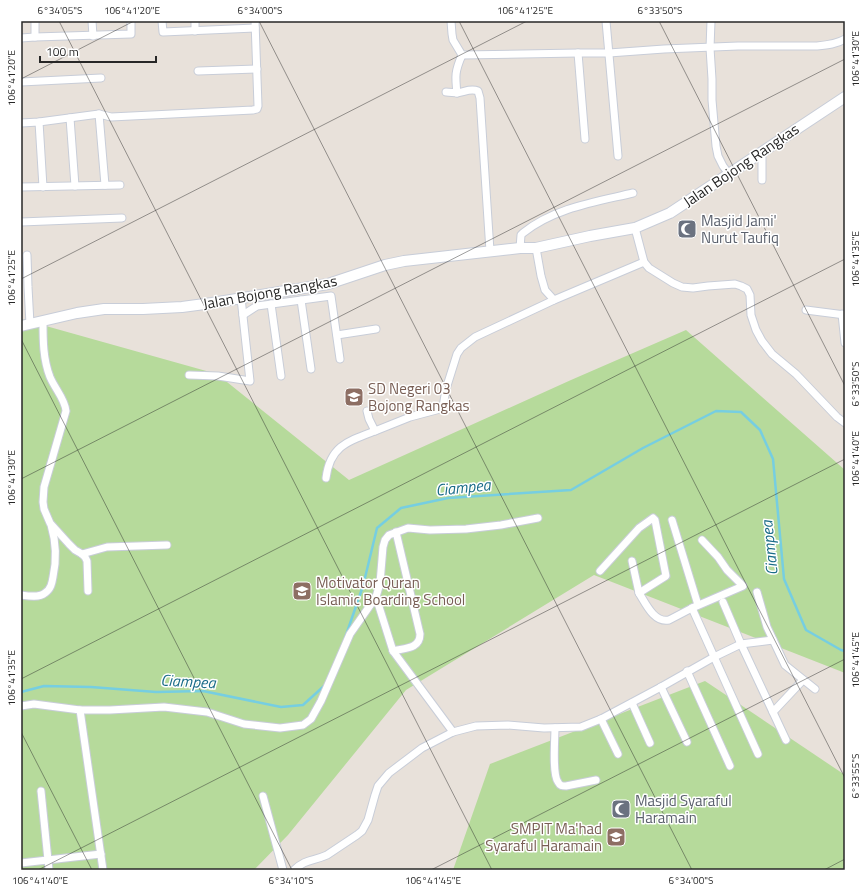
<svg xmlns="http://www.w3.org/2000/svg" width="866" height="891" viewBox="0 0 866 891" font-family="'Titillium Web',sans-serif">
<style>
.green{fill:#b6da9b}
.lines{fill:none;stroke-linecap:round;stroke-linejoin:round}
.stream{stroke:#76cee1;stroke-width:2.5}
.street-casing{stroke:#c8cdd8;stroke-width:9}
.secondary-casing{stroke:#c8cdd8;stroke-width:12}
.street{stroke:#fff;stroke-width:7}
.secondary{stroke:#fff;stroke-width:10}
.ticks{fill:none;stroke:#272727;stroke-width:1;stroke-opacity:0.45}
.labels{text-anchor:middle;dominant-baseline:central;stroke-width:3;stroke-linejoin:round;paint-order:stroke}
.street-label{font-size:15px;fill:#272727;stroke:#fff}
.worship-label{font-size:15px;fill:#5b616d;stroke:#fff;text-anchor:start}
.education-label{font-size:15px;fill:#785e54;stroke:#fff;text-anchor:start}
.water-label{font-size:16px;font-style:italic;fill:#1a6c88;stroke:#fff}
.neatline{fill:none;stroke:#272727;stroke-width:1.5}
.ticks-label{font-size:10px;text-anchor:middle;fill:#272727}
</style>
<rect width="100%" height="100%" fill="#e8e1da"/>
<g class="green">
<polygon points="21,319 217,374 349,480 571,380 686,330 845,470 845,673 594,575 406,690 288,835 254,870 21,870"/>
<polygon points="705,681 845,775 845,870 453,870 490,764"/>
</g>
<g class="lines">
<g class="stream">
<polyline points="345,638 363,586 377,528 401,508 448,498 571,490 643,448 716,411 741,412 760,430 773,459 784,579 806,630 841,650 845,651"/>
<polyline points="21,692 44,686 91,687 156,692 203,691 281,707 303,705 324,686"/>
</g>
<g class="street-casing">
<g id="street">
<polyline points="35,21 35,37"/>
<polyline points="92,21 93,36"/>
<polyline points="162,21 163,32 255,28"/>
<polyline points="195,21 195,31"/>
<path d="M451 21 452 34 453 40 462 55 578 53H609L664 49 738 46H817C827 45 837 44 845 39"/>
<polyline points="606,21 618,156"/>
<polyline points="711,21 710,48 712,79 712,100 716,146 718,156 723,166 729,174"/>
<polyline points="21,38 35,37 131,34 131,21"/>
<polyline points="578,53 585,139"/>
<polyline points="198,71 257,69"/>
<polyline points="21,82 101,78"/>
<path d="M446 92C450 92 454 93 457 93 465 92 470 88 478 91L480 98 490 251"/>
<path d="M457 93C455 76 455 71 462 55"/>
<polyline points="99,114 105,185"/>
<polyline points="70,118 75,186"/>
<polyline points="39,122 43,187"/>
<polyline points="21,123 39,122 99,114 111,117 253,110 257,109 258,106 255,21"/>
<polyline points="762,152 762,180"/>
<polyline points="21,187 120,185"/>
<polyline points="21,222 122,218"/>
<polyline points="635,228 644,262 649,268 673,283 682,287 693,288 708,286 735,284 741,286 747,289 750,295 751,315 756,330 762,341 772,354 796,374 837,417 845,423"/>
<path d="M520 248 521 235 523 233C554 208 595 202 633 193"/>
<polyline points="536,248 541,276 545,290 554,300"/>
<polyline points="27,255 28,287 30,324"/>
<polyline points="301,300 311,369"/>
<polyline points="271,304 281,376"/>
<polyline points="806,310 845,315"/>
<polyline points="842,314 845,343"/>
<polyline points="243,315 257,306 331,296 340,359"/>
<path d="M43 321C43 340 43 359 50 377 55 389 65 399 66 411L44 487 43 502 44 509 50 523 69 544 75 550 82 554 85 557 87 561 88 591"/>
<polyline points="337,335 376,329"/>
<polyline points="189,375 218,376 250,381 241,298"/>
<polyline points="367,411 369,419 375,431 410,417 440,409 443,407 446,389 457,354 461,348 475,337 554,300 644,262"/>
<path d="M326 478C330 446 348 441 375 431"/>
<polyline points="672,520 698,605"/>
<polyline points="82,554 107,547 167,545"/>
<polyline points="632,561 639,593"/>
<path d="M600 571 639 528 653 518 655 520 666 576 639 593C646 604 654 623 669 620L692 608 743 586 727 570 718 557 702 540"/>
<polyline points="757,592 767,627 785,665 815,689"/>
<path d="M21 595C28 596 39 598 45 593 51 589 52 583 53 577 57 559 56 542 51 525"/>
<path d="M376 597 393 651C405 648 420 649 420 634L396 532"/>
<polyline points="723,602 741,644 786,740"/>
<polyline points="692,608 758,754"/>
<polyline points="393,651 453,732"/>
<polyline points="687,671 730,766"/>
<polyline points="661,687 687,742"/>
<polyline points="632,703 650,743"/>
<polyline points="21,706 34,704 80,710 110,710 164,707 207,712 244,724 280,728 303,725 311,719 321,701 350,634 376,597 380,583 383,547 385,540 389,535 408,528 430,530 466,529 501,525 538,518"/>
<polyline points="80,710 103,870"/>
<polyline points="773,712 803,680"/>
<polyline points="601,719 618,754"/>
<path d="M555 728C555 739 552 774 558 782 560 786 562 786 566 786L596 780"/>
<polyline points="41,791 49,870"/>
<polyline points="263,796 283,870"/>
<polyline points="21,863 101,854"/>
<path d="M294 870C305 859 314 861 327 855L357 835 362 831 368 820 375 795 378 786 389 773 422 748 453 732 476 726 508 725 544 728 581 727 601 719 661 687 714 657 741 644 773 640"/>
</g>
</g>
<g class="secondary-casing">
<polyline id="secondary" points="21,326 77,313 104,309 143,309 182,307 212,303 328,284 385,265 404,261 520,248 536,248 590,236 635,228 670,213 845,97"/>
</g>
<use href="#street" class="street"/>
<use href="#secondary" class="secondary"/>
</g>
<path class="ticks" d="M59 21 492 870M259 21 692 870M459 21 845 778M659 21 845 386M21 79 134 21M21 279 527 21M21 339 292 870M21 479 845 59M21 679 845 259M21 732 92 870M38 870 845 459M431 870 845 659M824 870 845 859"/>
<defs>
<g id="mosque-square" transform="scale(1)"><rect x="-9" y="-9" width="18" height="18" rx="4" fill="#6b7280" stroke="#fff"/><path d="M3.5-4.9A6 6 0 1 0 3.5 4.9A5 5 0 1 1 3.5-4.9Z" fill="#fff"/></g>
<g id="school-square" transform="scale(1)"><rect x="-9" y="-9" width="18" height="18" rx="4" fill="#8d6e63" stroke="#fff"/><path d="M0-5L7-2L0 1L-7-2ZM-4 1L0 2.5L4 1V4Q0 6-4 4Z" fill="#fff"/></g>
</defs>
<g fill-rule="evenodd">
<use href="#mosque-square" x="687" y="229"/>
<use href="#school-square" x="354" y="397"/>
<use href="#school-square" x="302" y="591"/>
<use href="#mosque-square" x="621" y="809"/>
<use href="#school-square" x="616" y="837"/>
</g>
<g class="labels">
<g class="street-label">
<text transform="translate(741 165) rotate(-34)">Jalan Bojong Rangkas</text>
<text transform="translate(270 292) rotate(-10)">Jalan Bojong Rangkas</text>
</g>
<g class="worship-label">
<text x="701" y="220">Masjid Jami'<tspan x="701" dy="17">Nurut Taufiq</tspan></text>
<text x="635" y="800">Masjid Syaraful<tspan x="635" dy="17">Haramain</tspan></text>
</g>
<g class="education-label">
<text x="368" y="388">SD Negeri 03<tspan x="368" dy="17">Bojong Rangkas</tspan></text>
<text x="316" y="582">Motivator Quran<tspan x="316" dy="17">Islamic Boarding School</tspan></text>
<text x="602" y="828" text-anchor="end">SMPIT Ma'had<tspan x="602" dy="17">Syaraful Haramain</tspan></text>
</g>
<g class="water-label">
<text transform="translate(463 487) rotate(-6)">Ciampea</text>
<text transform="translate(769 548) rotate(-96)">Ciampea</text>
<text transform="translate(188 681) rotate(3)">Ciampea</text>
</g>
</g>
<rect width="866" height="891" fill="none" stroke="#ffffff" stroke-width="44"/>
<path d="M40 56v6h116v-6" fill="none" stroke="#272727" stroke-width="2"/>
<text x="46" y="56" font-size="12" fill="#272727" stroke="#ffffff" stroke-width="3" paint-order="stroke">100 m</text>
<rect x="22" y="22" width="822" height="847" class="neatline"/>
<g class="ticks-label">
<text x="60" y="14">6°34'05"S</text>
<text x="132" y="14">106°41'20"E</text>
<text x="260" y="14">6°34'00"S</text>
<text x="525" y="14">106°41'25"E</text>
<text x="660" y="14">6°33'50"S</text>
<text transform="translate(855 59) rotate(-90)" y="4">106°41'30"E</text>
<text transform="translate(11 78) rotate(-90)" y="4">106°41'20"E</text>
<text transform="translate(855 259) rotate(-90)" y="4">106°41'35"E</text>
<text transform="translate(11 278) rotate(-90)" y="4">106°41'25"E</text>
<text transform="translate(855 384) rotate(-90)" y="4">6°33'50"S</text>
<text transform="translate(855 459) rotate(-90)" y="4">106°41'40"E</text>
<text transform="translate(11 478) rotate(-90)" y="4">106°41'30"E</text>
<text transform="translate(855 660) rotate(-90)" y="4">106°41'45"E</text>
<text transform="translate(11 678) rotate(-90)" y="4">106°41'35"E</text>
<text transform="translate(855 776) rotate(-90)" y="4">6°33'55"S</text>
<text x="40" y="884">106°41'40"E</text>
<text x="291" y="884">6°34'10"S</text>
<text x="433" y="884">106°41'45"E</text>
<text x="691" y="884">6°34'00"S</text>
</g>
</svg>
